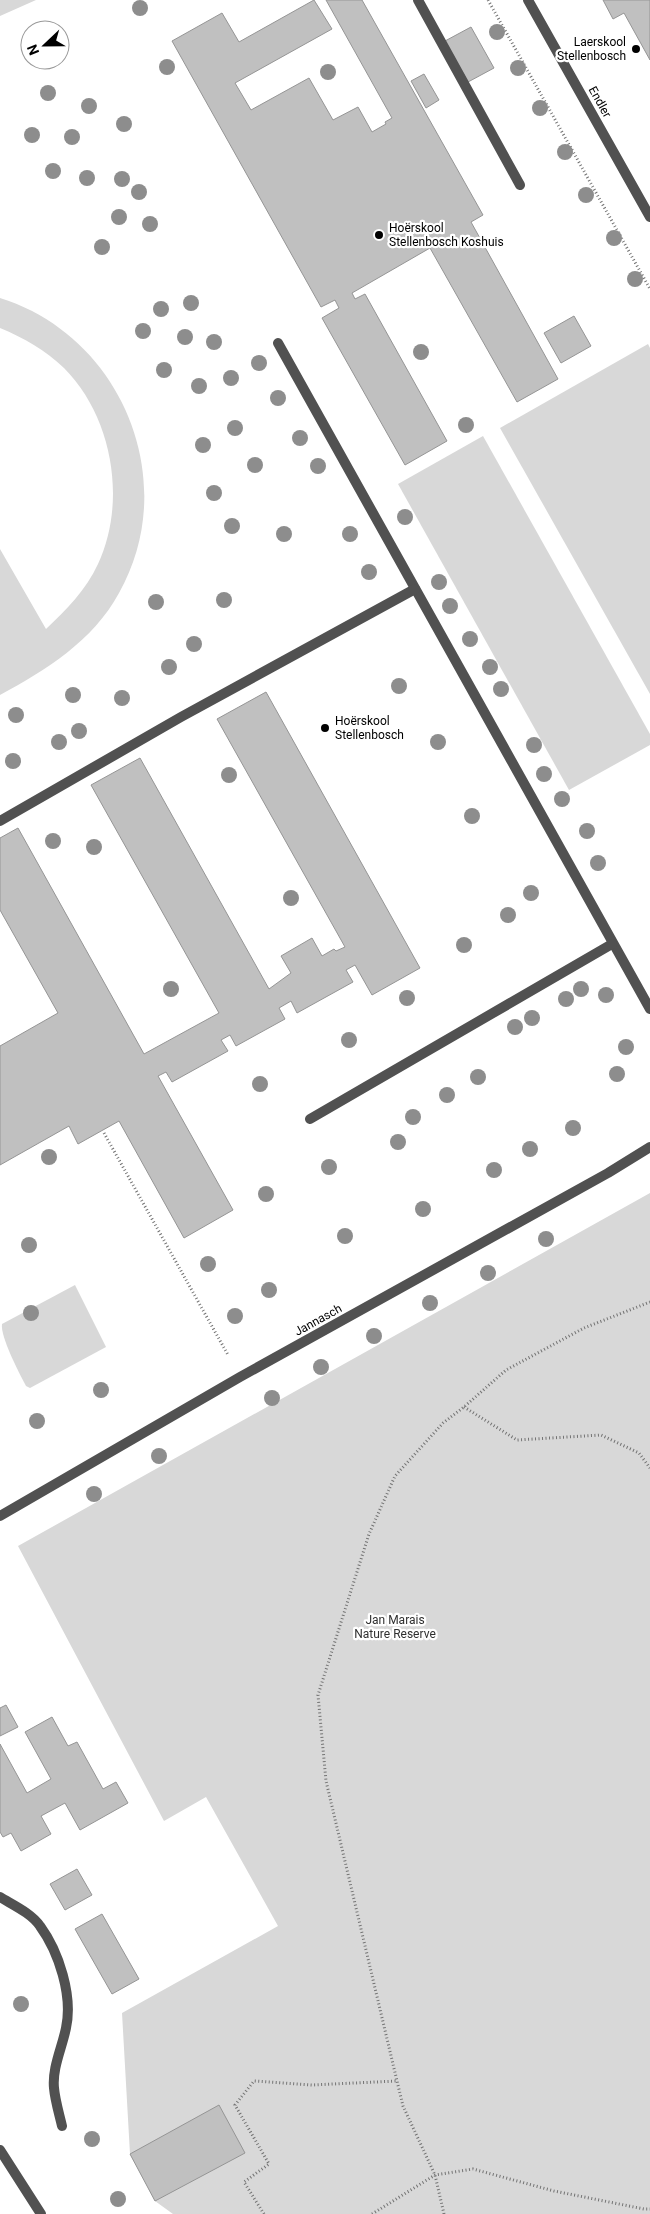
<svg xmlns="http://www.w3.org/2000/svg" width="650" height="2214" viewBox="0 0 650 2214" font-family="Roboto,sans-serif">
<style>
.green{fill:#d8d8d8}
.building{fill:#c0c0c0;stroke:#959595}
.lines{fill:none;stroke-linecap:round;stroke-linejoin:round}
.path{stroke:#737373;stroke-width:3;stroke-dasharray:1 2.5;stroke-linecap:butt}
.service{stroke:#515151;stroke-width:10}
.minor{stroke:#515151;stroke-width:10}
.tertiary{stroke:#515151;stroke-width:10}
.tree{fill:#8d8d8d}
.poi-dot{fill:#000;stroke:#fff;stroke-width:2}
.labels{text-anchor:middle;dominant-baseline:central;stroke-width:4.5;stroke-linejoin:round;paint-order:stroke}
.poi-label{font-size:12px;fill:#000;stroke:#fff;text-anchor:start}
.street-label{font-size:12px;fill:#000;stroke:#fff}
.park-label{font-size:12px;fill:#2f2f2f;stroke:#fff}
</style>
<rect width="100%" height="100%" fill="#fff"/>
<g class="green">
<polygon points="0,0 36,0 0,16"/>
<path d="M0 298C122 336 182 481 119 593 93 641 46 670 0 695V549L46 629C66 610 86 590 98 564 127 502 113 417 64 368 45 350 24 338 0 328Z"/>
<polygon points="648,344 650,348 650,694 500,428"/>
<polygon points="483,436 650,734 650,745 569,790 398,484"/>
<polygon points="650,1193 650,2214 173,2214 155,2201 130,2154 122,2013 278,1926 206,1797 164,1821 18,1546"/>
<path d="M75 1285 106 1347 30 1388 26 1386C19 1373 0 1336 2 1324Z"/>
</g>
<g class="building">
<polygon points="314,0 332,29 235,83 251,110 309,78 333,120 358,107 372,132 386,124 385,122 392,118 326,0 362,0 483,215 471,222 558,379 517,402 430,248 352,293 355,299 365,294 447,441 405,465 322,318 339,308 335,300 321,307 172,41 222,13 239,42"/>
<polygon points="603,0 650,0 650,60 624,13 613,19"/>
<polygon points="471,27 494,68 468,82 445,41"/>
<polygon points="424,74 439,100 426,108 411,81"/>
<polygon points="574,316 591,346 561,363 544,333"/>
<polygon points="266,692 420,968 372,995 355,965 346,970 353,982 297,1013 291,1001 279,1008 285,1019 236,1046 230,1035 221,1040 228,1051 172,1082 166,1072 158,1076 233,1210 184,1238 119,1121 78,1144 69,1126 0,1165 0,1046 58,1013 0,910 0,838 18,828 144,1054 219,1013 91,785 140,758 269,989 291,973 281,956 312,938 322,956 334,949 336,951 345,947 217,719"/>
<polygon points="6,1705 18,1727 0,1736 0,1708"/>
<polygon points="52,1717 68,1746 77,1742 103,1789 116,1782 128,1803 80,1830 65,1803 41,1816 51,1834 21,1851 11,1833 3,1837 0,1832 0,1744 27,1793 51,1779 25,1732"/>
<polygon points="77,1869 92,1895 65,1910 50,1884"/>
<polygon points="102,1914 139,1979 112,1994 75,1929"/>
<polygon points="219,2105 245,2153 155,2201 130,2154"/>
</g>
<g class="lines">
<g class="path">
<polyline points="488,0 650,289"/>
<polyline points="104,1133 228,1355"/>
<polyline points="464,1407 517,1440 601,1435 639,1453 650,1468"/>
<polyline points="264,2214 244,2182 269,2164 235,2105 254,2081 312,2085 397,2081"/>
<polyline points="372,2214 435,2175 473,2169 554,2191 644,2209 650,2209"/>
<polyline points="444,2214 435,2175 403,2106 397,2081 326,1781 318,1695 369,1534 395,1476 443,1423 464,1407 506,1370 584,1328 650,1302"/>
</g>
<g class="service">
<polyline points="418,0 520,185"/>
<polyline points="278,343 650,1009"/>
<polyline points="0,821 181,717 415,589"/>
<polyline points="310,1119 612,944"/>
<path d="M0 1897C13 1905 31 1913 40 1926 59 1952 73 1996 66 2028 62 2048 52 2068 54 2088 55 2100 59 2113 62 2126"/>
</g>
<g class="minor">
<polyline points="528,0 650,217"/>
<polyline points="0,1516 240,1377 608,1173 650,1147"/>
</g>
<polyline class="tertiary" points="0,2150 41,2214"/>
</g>
<g class="tree">
<circle cx="140" cy="8" r="8"/>
<circle cx="497" cy="32" r="8"/>
<circle cx="167" cy="67" r="8"/>
<circle cx="518" cy="68" r="8"/>
<circle cx="328" cy="72" r="8"/>
<circle cx="48" cy="93" r="8"/>
<circle cx="89" cy="106" r="8"/>
<circle cx="540" cy="108" r="8"/>
<circle cx="124" cy="124" r="8"/>
<circle cx="32" cy="135" r="8"/>
<circle cx="72" cy="137" r="8"/>
<circle cx="565" cy="152" r="8"/>
<circle cx="53" cy="171" r="8"/>
<circle cx="87" cy="178" r="8"/>
<circle cx="122" cy="179" r="8"/>
<circle cx="139" cy="192" r="8"/>
<circle cx="586" cy="195" r="8"/>
<circle cx="119" cy="217" r="8"/>
<circle cx="150" cy="224" r="8"/>
<circle cx="614" cy="238" r="8"/>
<circle cx="102" cy="247" r="8"/>
<circle cx="635" cy="279" r="8"/>
<circle cx="191" cy="303" r="8"/>
<circle cx="161" cy="309" r="8"/>
<circle cx="143" cy="331" r="8"/>
<circle cx="185" cy="337" r="8"/>
<circle cx="214" cy="342" r="8"/>
<circle cx="421" cy="352" r="8"/>
<circle cx="259" cy="363" r="8"/>
<circle cx="164" cy="370" r="8"/>
<circle cx="231" cy="378" r="8"/>
<circle cx="199" cy="386" r="8"/>
<circle cx="278" cy="398" r="8"/>
<circle cx="466" cy="425" r="8"/>
<circle cx="235" cy="428" r="8"/>
<circle cx="300" cy="438" r="8"/>
<circle cx="203" cy="445" r="8"/>
<circle cx="255" cy="465" r="8"/>
<circle cx="318" cy="466" r="8"/>
<circle cx="214" cy="493" r="8"/>
<circle cx="405" cy="517" r="8"/>
<circle cx="232" cy="526" r="8"/>
<circle cx="284" cy="534" r="8"/>
<circle cx="350" cy="534" r="8"/>
<circle cx="369" cy="572" r="8"/>
<circle cx="439" cy="582" r="8"/>
<circle cx="224" cy="600" r="8"/>
<circle cx="156" cy="602" r="8"/>
<circle cx="450" cy="606" r="8"/>
<circle cx="470" cy="639" r="8"/>
<circle cx="194" cy="644" r="8"/>
<circle cx="169" cy="667" r="8"/>
<circle cx="490" cy="667" r="8"/>
<circle cx="399" cy="686" r="8"/>
<circle cx="501" cy="689" r="8"/>
<circle cx="73" cy="695" r="8"/>
<circle cx="122" cy="698" r="8"/>
<circle cx="16" cy="715" r="8"/>
<circle cx="79" cy="731" r="8"/>
<circle cx="59" cy="742" r="8"/>
<circle cx="438" cy="742" r="8"/>
<circle cx="534" cy="745" r="8"/>
<circle cx="13" cy="761" r="8"/>
<circle cx="544" cy="774" r="8"/>
<circle cx="229" cy="775" r="8"/>
<circle cx="562" cy="799" r="8"/>
<circle cx="472" cy="816" r="8"/>
<circle cx="587" cy="831" r="8"/>
<circle cx="53" cy="841" r="8"/>
<circle cx="94" cy="847" r="8"/>
<circle cx="598" cy="863" r="8"/>
<circle cx="531" cy="893" r="8"/>
<circle cx="291" cy="898" r="8"/>
<circle cx="508" cy="915" r="8"/>
<circle cx="464" cy="945" r="8"/>
<circle cx="171" cy="989" r="8"/>
<circle cx="581" cy="989" r="8"/>
<circle cx="606" cy="995" r="8"/>
<circle cx="407" cy="998" r="8"/>
<circle cx="566" cy="999" r="8"/>
<circle cx="532" cy="1018" r="8"/>
<circle cx="515" cy="1027" r="8"/>
<circle cx="349" cy="1040" r="8"/>
<circle cx="626" cy="1047" r="8"/>
<circle cx="617" cy="1074" r="8"/>
<circle cx="478" cy="1077" r="8"/>
<circle cx="260" cy="1084" r="8"/>
<circle cx="447" cy="1095" r="8"/>
<circle cx="413" cy="1117" r="8"/>
<circle cx="573" cy="1128" r="8"/>
<circle cx="398" cy="1142" r="8"/>
<circle cx="530" cy="1149" r="8"/>
<circle cx="49" cy="1157" r="8"/>
<circle cx="329" cy="1167" r="8"/>
<circle cx="494" cy="1170" r="8"/>
<circle cx="266" cy="1194" r="8"/>
<circle cx="423" cy="1209" r="8"/>
<circle cx="345" cy="1236" r="8"/>
<circle cx="546" cy="1239" r="8"/>
<circle cx="29" cy="1245" r="8"/>
<circle cx="208" cy="1264" r="8"/>
<circle cx="488" cy="1273" r="8"/>
<circle cx="269" cy="1290" r="8"/>
<circle cx="430" cy="1303" r="8"/>
<circle cx="31" cy="1313" r="8"/>
<circle cx="235" cy="1316" r="8"/>
<circle cx="374" cy="1336" r="8"/>
<circle cx="321" cy="1367" r="8"/>
<circle cx="101" cy="1390" r="8"/>
<circle cx="272" cy="1398" r="8"/>
<circle cx="37" cy="1421" r="8"/>
<circle cx="159" cy="1456" r="8"/>
<circle cx="94" cy="1494" r="8"/>
<circle cx="21" cy="2004" r="8"/>
<circle cx="92" cy="2139" r="8"/>
<circle cx="118" cy="2199" r="8"/>
</g>
<g class="poi-dot">
<circle cx="636" cy="49" r="5"/>
<circle cx="379" cy="235" r="5"/>
<circle cx="325" cy="728" r="5"/>
</g>
<g class="labels">
<g class="poi-label">
<text x="626" y="42" text-anchor="end">Laerskool<tspan x="626" dy="14">Stellenbosch</tspan></text>
<text x="389" y="228">Hoërskool<tspan x="389" dy="14">Stellenbosch Koshuis</tspan></text>
<text x="335" y="721">Hoërskool<tspan x="335" dy="14">Stellenbosch</tspan></text>
</g>
<g class="street-label">
<text transform="translate(600 102) rotate(61)">Endler</text>
<text transform="translate(318 1320) rotate(-29)">Jannasch</text>
</g>
<g class="park-label">
<text x="395" y="1620">Jan Marais<tspan x="395" dy="14">Nature Reserve</tspan></text>
</g>
</g>
<g transform="translate(45 45) rotate(248)"><circle r="24" fill="#ffffff" stroke="#999999"/>
<path d="M0-4L9 19L0 12L-9 19Z" fill="#000000"/>
<text y="-8" font-size="14" font-weight="bold" text-anchor="middle" fill="#000000">N</text>
</g>
</svg>
